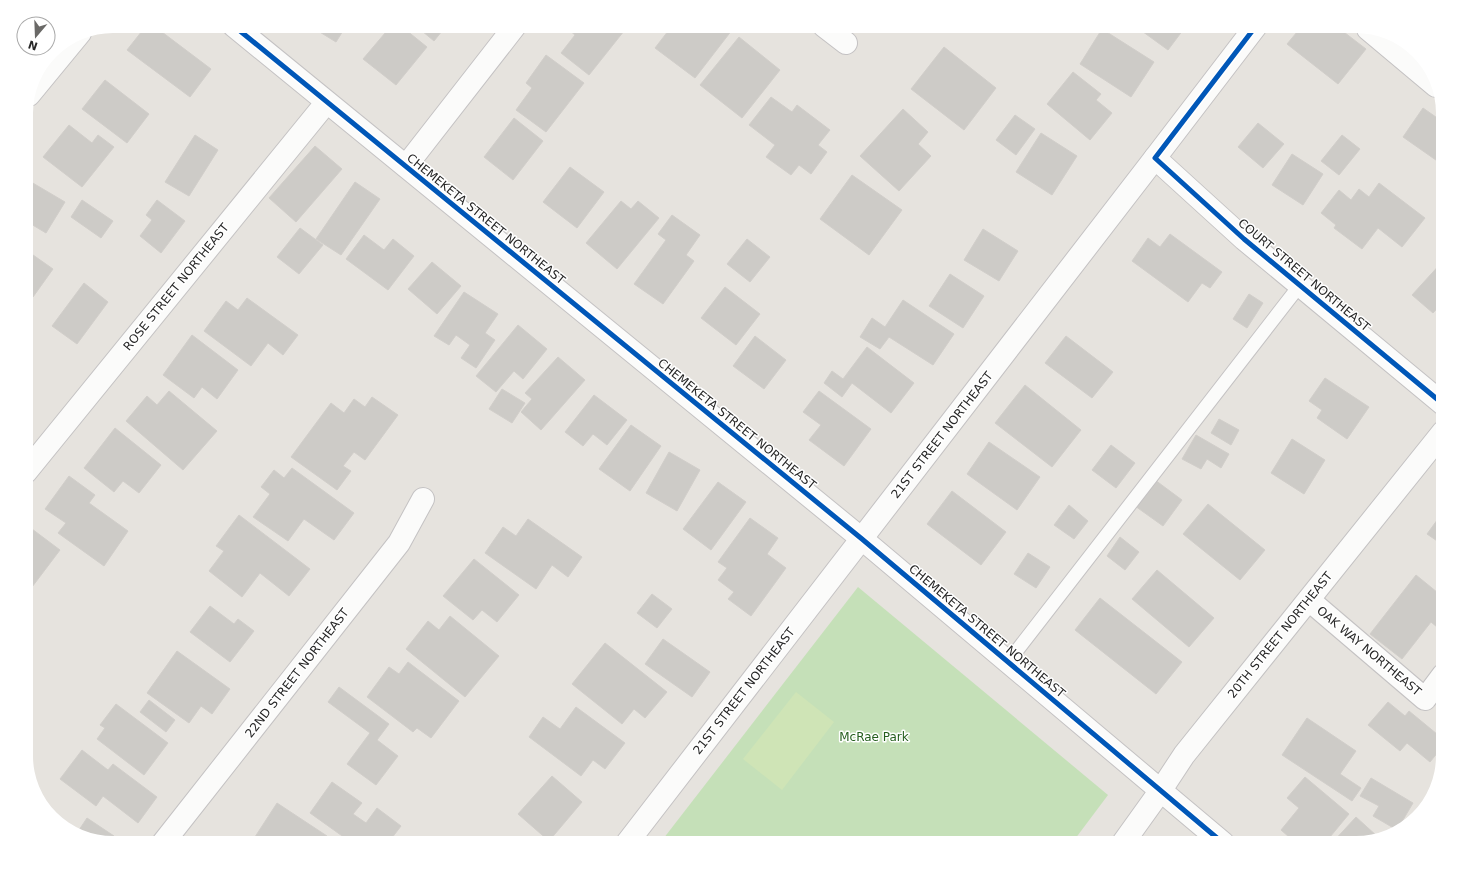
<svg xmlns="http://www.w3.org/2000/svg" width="1469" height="869" viewBox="0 0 1469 869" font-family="'DejaVu Sans',sans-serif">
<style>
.green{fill:#c5e0b8}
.pitch{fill:#cfe4b6}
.building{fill:#cdcbc7;stroke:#d1ceca}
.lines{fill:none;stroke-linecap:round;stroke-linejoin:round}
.service-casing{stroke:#c4c2c3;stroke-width:15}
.minor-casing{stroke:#c4c2c3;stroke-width:24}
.service{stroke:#fbfbfa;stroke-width:13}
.minor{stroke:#fbfbfa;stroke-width:22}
.cycleway-casing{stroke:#fff;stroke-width:8}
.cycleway{stroke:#0057b8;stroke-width:5}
.labels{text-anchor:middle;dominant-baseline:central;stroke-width:3;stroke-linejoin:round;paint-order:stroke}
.street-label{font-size:12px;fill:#272727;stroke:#fff}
.park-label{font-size:12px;fill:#255e1e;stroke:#fff}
</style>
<rect width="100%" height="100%" fill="#e6e3de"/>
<polygon class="green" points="858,587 1108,795 1072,843 660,843"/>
<polygon class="pitch" points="796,692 834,722 782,790 743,759"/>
<g class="building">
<polygon points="146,26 154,26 211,69 190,97 127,50"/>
<polygon points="310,26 346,26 336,42"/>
<polygon points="391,26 401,26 427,47 396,85 363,59"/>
<polygon points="416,26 446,26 434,41"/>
<polygon points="572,26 628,26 589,75 561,53 575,35 569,30"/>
<polygon points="672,26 726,26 732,30 695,78 655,48"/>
<polygon points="1135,26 1186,26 1168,50"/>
<polygon points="1302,26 1336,26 1366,49 1338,84 1287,44"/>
<polygon points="1102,29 1154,62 1131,97 1080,64"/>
<polygon points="739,37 780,70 742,118 700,85"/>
<polygon points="944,47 996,88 964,130 911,89"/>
<polygon points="546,55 584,83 546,132 516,110 532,88 526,83"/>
<polygon points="1073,72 1101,94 1096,100 1112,113 1090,140 1047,104"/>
<polygon points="105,80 149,114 127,143 82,109"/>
<polygon points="771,97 792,112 797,105 830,130 818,145 827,152 811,174 799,165 791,175 766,157 775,145 749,125"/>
<polygon points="1423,108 1443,122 1443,165 1403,137"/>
<polygon points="903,109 928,132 918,144 931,156 899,191 860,156"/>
<polygon points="1015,115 1035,129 1016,155 996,140"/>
<polygon points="514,118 543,141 513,180 484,157"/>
<polygon points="1258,123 1284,144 1263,168 1238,147"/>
<polygon points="69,125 92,143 98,135 114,147 82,187 43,157"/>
<polygon points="1041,133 1077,156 1052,195 1016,172"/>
<polygon points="195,135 218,150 189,196 165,182"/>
<polygon points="1342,135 1360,149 1339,175 1321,161"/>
<polygon points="315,146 342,169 296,222 269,198"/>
<polygon points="1292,154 1323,174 1303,205 1272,185"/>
<polygon points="570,167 604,192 577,228 543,202"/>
<polygon points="852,175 902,210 869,255 820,219"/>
<polygon points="26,179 65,202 46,233 26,221"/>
<polygon points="355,182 380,199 341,255 316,239"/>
<polygon points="1379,183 1425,218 1402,247 1378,228 1362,249 1334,228 1336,225 1321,213 1339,190 1351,200 1359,189 1369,197"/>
<polygon points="82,200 113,221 101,238 71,217"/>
<polygon points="157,200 185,221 161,253 140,236 152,220 146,215"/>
<polygon points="621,201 631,209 638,201 659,218 617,269 586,243"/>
<polygon points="672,215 700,235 686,255 694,261 663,304 634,284 666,240 658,234"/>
<polygon points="300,228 323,245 299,274 277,257"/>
<polygon points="983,229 1018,251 999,281 964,260"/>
<polygon points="1170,234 1222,272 1210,288 1202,283 1188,302 1132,261 1148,238 1160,247"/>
<polygon points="364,235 384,250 393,239 414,256 388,290 346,259"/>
<polygon points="747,239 770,257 750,282 727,264"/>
<polygon points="26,250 53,269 33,297 26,292"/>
<polygon points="1443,261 1443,302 1433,313 1412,295"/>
<polygon points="432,262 461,286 437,314 408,289"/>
<polygon points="950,274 984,296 963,328 929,306"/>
<polygon points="84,283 108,302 77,344 52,326"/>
<polygon points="725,287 760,314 736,345 701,318"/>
<polygon points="464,292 498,314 485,333 495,340 476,368 461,358 470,345 456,335 449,345 434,336"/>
<polygon points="1249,294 1263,303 1247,328 1233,319"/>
<polygon points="247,298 298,335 283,355 268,343 251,366 204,331 226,301 238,310"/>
<polygon points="903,300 954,334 933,365 889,337 880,349 860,337 872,318 885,327"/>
<polygon points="518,325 547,349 523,379 514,371 496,392 476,376"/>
<polygon points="192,335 238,370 217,399 202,387 194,398 163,375"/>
<polygon points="755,336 786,360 764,389 733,366"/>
<polygon points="1066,336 1113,372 1092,398 1045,363"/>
<polygon points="867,347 914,383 891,413 852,383 842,397 824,383 832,371 843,379"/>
<polygon points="558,357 585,380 541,430 521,412 532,399 525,393"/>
<polygon points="1325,378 1369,407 1347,439 1317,418 1322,410 1309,401"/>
<polygon points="1025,385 1081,430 1052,467 995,423"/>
<polygon points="502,389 525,403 512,423 489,409"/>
<polygon points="169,391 217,431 183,470 126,421 147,396 157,405"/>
<polygon points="819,391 871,429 844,466 809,440 821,425 803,412"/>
<polygon points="594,395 627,420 607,445 593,434 583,446 565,432"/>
<polygon points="372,397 398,415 365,460 354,452 343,466 351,471 337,490 291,457 331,403 344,413 354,399 365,407"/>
<polygon points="1219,419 1239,430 1231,445 1211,433"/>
<polygon points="631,425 661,446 630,491 599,469"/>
<polygon points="115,428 161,465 139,493 123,481 114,492 84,468"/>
<polygon points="1196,435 1229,454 1221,468 1207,459 1201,469 1182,459"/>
<polygon points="1292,439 1325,460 1304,494 1271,473"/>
<polygon points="989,442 1040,477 1017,510 967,474"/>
<polygon points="1111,445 1135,463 1116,488 1092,470"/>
<polygon points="669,452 700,470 677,511 646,493"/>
<polygon points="292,468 354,513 334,540 304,519 288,541 253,517 270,494 261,487 274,470 284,478"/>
<polygon points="69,476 95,495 89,503 128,531 104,566 58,533 66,523 45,509"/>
<polygon points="1155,480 1182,500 1163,526 1135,506"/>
<polygon points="718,482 746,502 711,550 683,529"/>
<polygon points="952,491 1006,532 981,565 927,524"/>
<polygon points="1208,504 1265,550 1240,580 1183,534"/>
<polygon points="1069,505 1088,521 1074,539 1054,525"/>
<polygon points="1443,512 1443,545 1427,534"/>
<polygon points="239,515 310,569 289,596 260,573 242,597 209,571 224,551 216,546"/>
<polygon points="750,518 778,538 767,554 786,568 751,616 728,599 734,592 718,580 727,568 718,562"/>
<polygon points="528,519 582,557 568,577 552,565 536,589 485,553 503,527 516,536"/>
<polygon points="28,526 60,550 29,591 26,588 26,528"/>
<polygon points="1120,537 1139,552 1125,570 1107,556"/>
<polygon points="1028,553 1050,567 1036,588 1014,574"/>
<polygon points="474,559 519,595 497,622 482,610 473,620 443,596"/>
<polygon points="1157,570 1214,618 1189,647 1132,599"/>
<polygon points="1416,575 1443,597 1443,632 1431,622 1402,659 1370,634"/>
<polygon points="652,594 672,609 657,628 637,613"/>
<polygon points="1100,598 1182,662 1156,694 1075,630"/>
<polygon points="210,606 234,624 238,619 254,631 230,662 190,632"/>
<polygon points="450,616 499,656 465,697 406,649 428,621 439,630"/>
<polygon points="663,639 710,672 692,697 645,664"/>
<polygon points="605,643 667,692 645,718 634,709 622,724 572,684"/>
<polygon points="177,651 230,689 212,714 201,706 189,723 147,693"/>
<polygon points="408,662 459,701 431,738 417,728 413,732 367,697 389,667 399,674"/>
<polygon points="339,687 389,724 377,740 398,756 376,785 347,764 370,733 328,702"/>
<polygon points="149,700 175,720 166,732 140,712"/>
<polygon points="1388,702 1405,716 1409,711 1443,739 1443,746 1430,762 1407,743 1400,751 1368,725"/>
<polygon points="116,704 168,743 144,775 97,739 105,728 100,725"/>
<polygon points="576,707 625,743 605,769 593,760 581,776 529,737 543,717 560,729"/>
<polygon points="1307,718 1356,751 1340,774 1361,788 1352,801 1282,755"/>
<polygon points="82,750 108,770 113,764 157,797 138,823 103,796 96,806 60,779"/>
<polygon points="552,776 582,802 549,841 518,814"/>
<polygon points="1305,777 1349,814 1325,843 1296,843 1281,830 1299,808 1287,798"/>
<polygon points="1371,778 1413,803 1397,830 1373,816 1379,806 1360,796"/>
<polygon points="332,782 362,803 353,814 366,823 377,808 401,826 388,843 352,843 310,813"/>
<polygon points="277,803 327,836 322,843 251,843"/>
<polygon points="1356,817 1378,837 1356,843 1332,843"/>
<polygon points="87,818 114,836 110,842 77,833"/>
</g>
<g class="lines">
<g class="service-casing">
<polyline id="service" points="1008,662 1300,285"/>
</g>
<g class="minor-casing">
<g id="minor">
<polyline points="234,26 862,539 1223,843"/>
<polyline points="824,26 846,43"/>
<polyline points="1368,29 1436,86"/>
<polyline points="29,95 80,33"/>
<polyline points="1155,158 1244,239 1443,404"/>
<polyline points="406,166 515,26"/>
<polyline points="26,472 326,103"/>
<polyline points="1309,600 1425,699 1443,675"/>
<polyline points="163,843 399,543 423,499"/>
<polyline points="627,843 1155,158 1256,26"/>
<polyline points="1123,843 1161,790 1184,755 1443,432"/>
</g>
</g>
<use href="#service" class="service"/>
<use href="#minor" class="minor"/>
<g class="cycleway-casing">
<g id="cycleway">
<polyline points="234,26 862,539 1223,843"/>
<polyline points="1256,26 1155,158 1244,239 1443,404"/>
</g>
</g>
<use href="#cycleway" class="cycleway"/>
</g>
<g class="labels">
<g class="street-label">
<text transform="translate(486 219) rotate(39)">CHEMEKETA STREET NORTHEAST</text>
<text transform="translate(1304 275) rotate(40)">COURT STREET NORTHEAST</text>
<text transform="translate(176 287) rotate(-51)">ROSE STREET NORTHEAST</text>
<text transform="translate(737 424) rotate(39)">CHEMEKETA STREET NORTHEAST</text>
<text transform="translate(942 435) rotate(-52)">21ST STREET NORTHEAST</text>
<text transform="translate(987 631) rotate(40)">CHEMEKETA STREET NORTHEAST</text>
<text transform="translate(1280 635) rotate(-51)">20TH STREET NORTHEAST</text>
<text transform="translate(1369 651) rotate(40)">OAK WAY NORTHEAST</text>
<text transform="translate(297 673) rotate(-52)">22ND STREET NORTHEAST</text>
<text transform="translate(744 691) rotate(-52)">21ST STREET NORTHEAST</text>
</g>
<g class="park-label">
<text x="874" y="737">McRae Park</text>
</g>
</g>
<path d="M0 0H1469V869H0ZM113 33H1356A80 80 0 0 1 1436 113V756A80 80 0 0 1 1356 836H113A80 80 0 0 1 33 756V113A80 80 0 0 1 113 33Z" fill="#fff" fill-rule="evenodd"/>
<g transform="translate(36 36) rotate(199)"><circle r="19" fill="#ffffff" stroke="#a9a9a9"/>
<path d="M0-3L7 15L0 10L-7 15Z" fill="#6a6967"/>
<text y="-6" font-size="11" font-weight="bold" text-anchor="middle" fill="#272727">N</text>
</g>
</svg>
